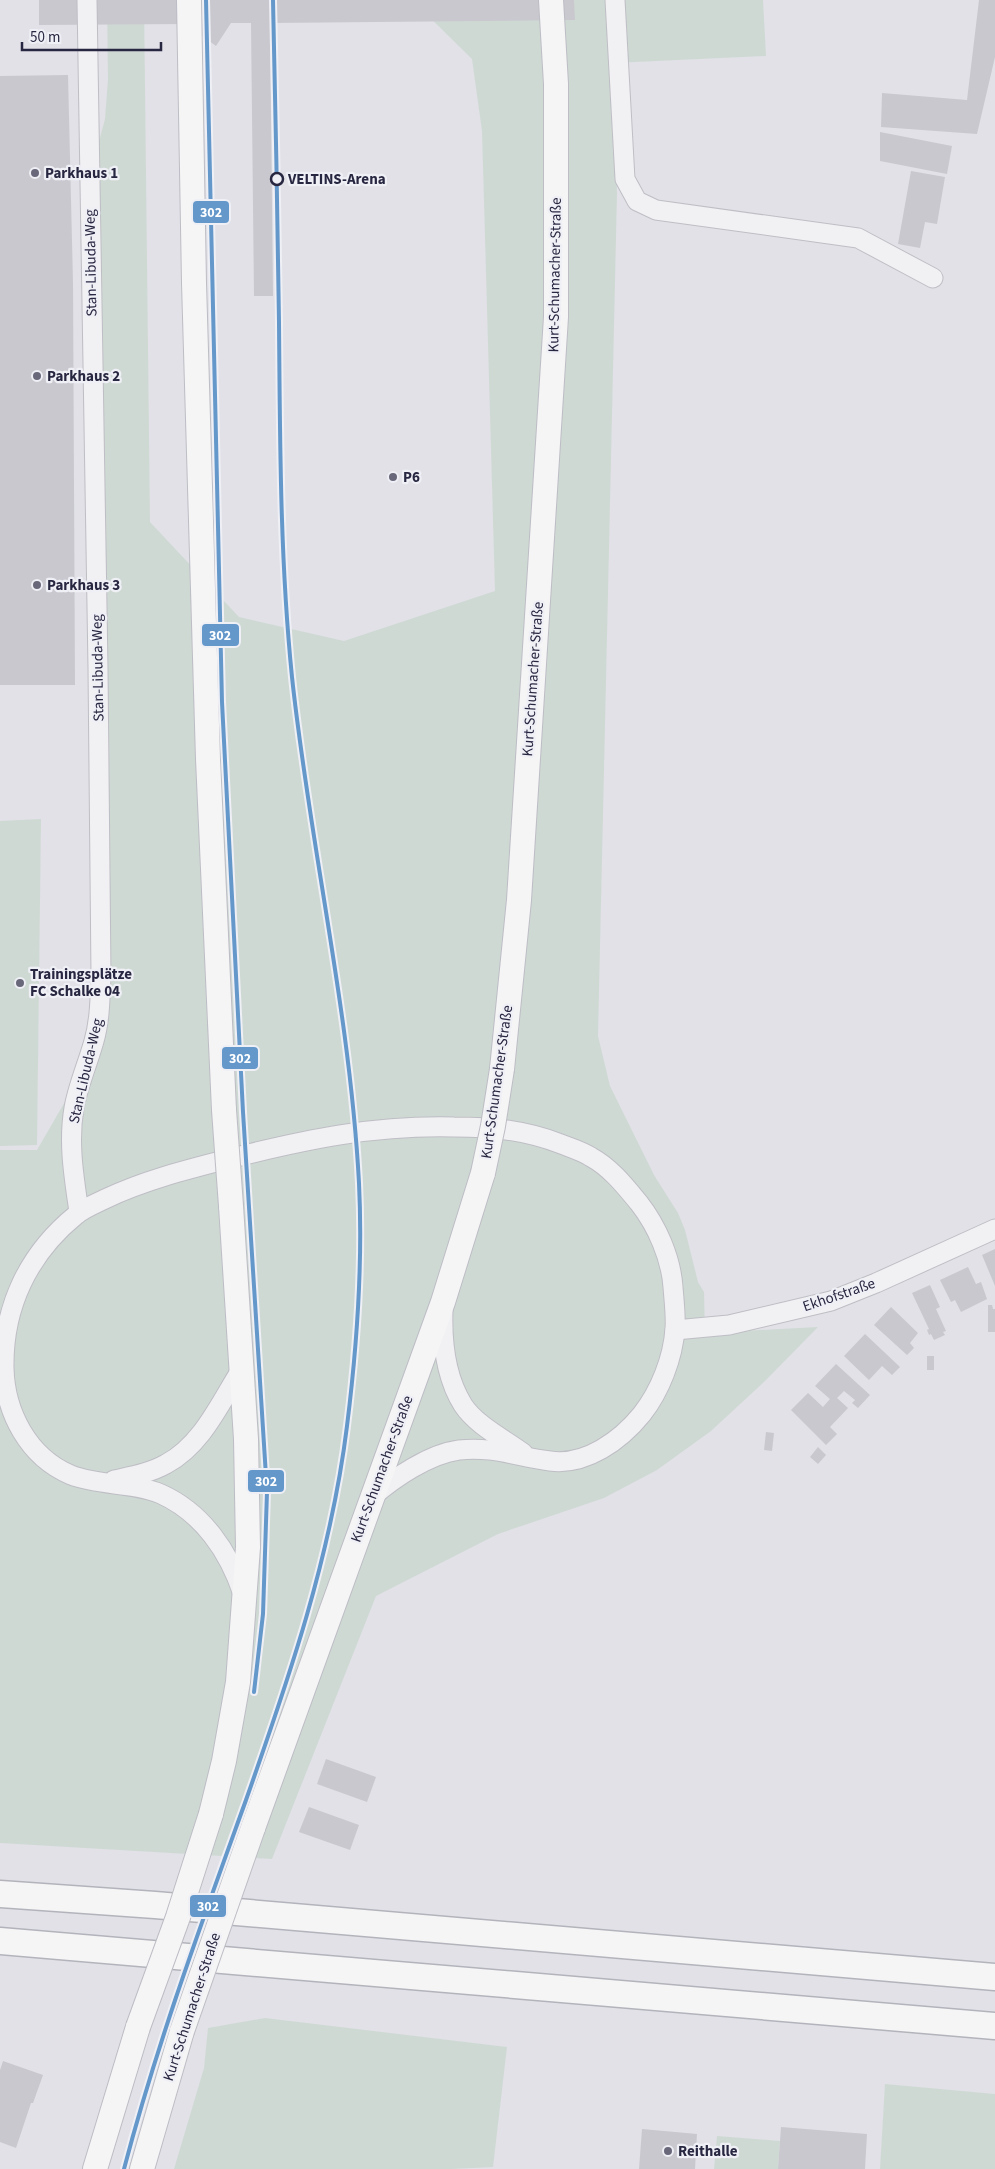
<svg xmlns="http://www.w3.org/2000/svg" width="995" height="2169" viewBox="0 0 995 2169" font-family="'Source Sans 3',sans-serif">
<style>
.green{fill:#cfd9d3}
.building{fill:#c9c8cf}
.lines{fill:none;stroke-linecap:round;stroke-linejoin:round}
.minor-casing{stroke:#bebec5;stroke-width:21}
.major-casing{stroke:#bdbdc5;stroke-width:26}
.highway-casing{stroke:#b3b3bc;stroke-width:29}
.minor{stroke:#f1f1f3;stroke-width:19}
.major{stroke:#f5f5f6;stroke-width:24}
.highway{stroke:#f5f5f6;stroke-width:26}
.major-bridge-casing{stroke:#bdbdc5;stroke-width:26;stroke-linecap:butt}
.major-bridge{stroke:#f5f5f6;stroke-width:24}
.tram-1-casing{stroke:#efeff6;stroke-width:8}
.tram-1{stroke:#6498ca;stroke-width:4}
.poi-dot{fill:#69687b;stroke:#efeff6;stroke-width:2}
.stop-dot{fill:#efeff6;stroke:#282741;stroke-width:2.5}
.labels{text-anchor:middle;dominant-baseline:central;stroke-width:4.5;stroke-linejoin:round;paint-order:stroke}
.poi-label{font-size:15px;font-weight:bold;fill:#282741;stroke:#efeff6;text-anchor:start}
.stop-label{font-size:15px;font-weight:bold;fill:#282741;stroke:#efeff6;text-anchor:start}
.street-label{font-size:15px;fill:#282741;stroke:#efeff6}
.line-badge{stroke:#efeff6;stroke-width:2}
.badge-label{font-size:14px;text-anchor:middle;font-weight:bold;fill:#fff}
</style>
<rect width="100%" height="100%" fill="#e1e1e7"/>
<g class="green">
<polygon points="107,0 144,0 150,522 239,617 344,641 495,591 482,131 472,59 412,0 763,0 766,56 613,63 617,193 598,1036 610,1086 654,1175 678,1213 685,1230 698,1282 704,1292 705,1333 818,1327 765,1381 711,1431 657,1470 604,1498 498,1534 376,1596 272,1859 0,1843 0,1150 37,1150 81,1074 101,1011 93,164 105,119 108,79"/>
<polygon points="41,819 37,1145 0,1146 0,821"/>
<polygon points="265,2018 507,2047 493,2167 452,2169 174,2169 204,2068 208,2028"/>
<polygon points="885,2084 995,2094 995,2169 880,2169"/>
<polygon points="717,2136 780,2141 778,2169 714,2169"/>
</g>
<g class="building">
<polygon points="39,0 574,0 575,20 270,23 273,296 254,296 251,23 231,23 216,46 186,24 39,25"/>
<polygon points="979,0 995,0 995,57 977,134 881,127 882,93 967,100"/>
<polygon points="68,75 73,282 75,685 0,685 0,76"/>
<polygon points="880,132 952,146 947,174 880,161"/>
<polygon points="911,171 945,177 937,224 925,222 920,248 898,244"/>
<polygon points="995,1249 995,1286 982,1255"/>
<polygon points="968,1267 976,1284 981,1282 987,1299 961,1312 955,1300 951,1302 940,1280"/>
<polygon points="930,1285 940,1307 936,1309 946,1331 943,1332 945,1335 934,1340 931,1334 929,1335 927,1330 929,1329 912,1293"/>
<polygon points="988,1305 992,1305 993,1309 995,1309 995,1332 988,1332"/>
<polygon points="891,1307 918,1333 910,1343 914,1348 907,1355 874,1325"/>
<polygon points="865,1334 900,1367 892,1375 882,1366 869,1380 844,1356"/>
<rect x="927" y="1356" width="7" height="14"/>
<polygon points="836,1364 870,1395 858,1408 852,1403 855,1400 844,1391 837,1398 848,1408 830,1427 837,1434 826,1445 791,1410 808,1393 823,1407 830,1399 815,1386"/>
<polygon points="766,1432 774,1433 772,1451 764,1450"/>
<polygon points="818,1447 826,1455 818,1464 810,1457"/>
<polygon points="326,1759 376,1777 367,1802 317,1784"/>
<polygon points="309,1807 359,1825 350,1850 299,1832"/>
<polygon points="3,2061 43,2075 33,2103 31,2103 16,2148 0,2142 0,2070"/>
<polygon points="781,2127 867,2134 865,2169 778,2169"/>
<polygon points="642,2129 697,2134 695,2169 639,2169"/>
</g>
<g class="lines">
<g class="minor-casing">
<g id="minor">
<polyline points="615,0 625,179 637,201 656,210 858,238 933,278"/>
<path d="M79 1212C74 1177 68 1143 74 1108 78 1085 88 1063 94 1041 100 1020 100 998 101 976L98 668 87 0"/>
<path d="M443 1311C442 1341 446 1378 463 1405 476 1425 504 1439 523 1453"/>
<polyline points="675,1330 729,1325 831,1301 876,1283 995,1229"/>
<path d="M114 1480C132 1476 150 1473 166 1464 202 1445 220 1403 241 1370"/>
<path d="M243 1594C229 1552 203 1513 161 1494 133 1482 99 1486 71 1475 28 1457 5 1412 4 1368 3 1307 28 1254 76 1215 84 1208 95 1204 105 1199 145 1180 189 1169 232 1158 308 1139 375 1125 454 1127 492 1127 525 1130 561 1144 571 1148 582 1151 591 1157 611 1168 625 1186 639 1203 657 1226 671 1258 673 1287 674 1301 676 1316 675 1329 673 1358 660 1391 642 1414 621 1440 586 1466 550 1461 518 1457 492 1446 459 1450 429 1454 394 1478 372 1497"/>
</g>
</g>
<g class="major-casing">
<g id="major">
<polyline points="189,0 194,283 208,759 224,1110"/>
<polyline points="502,1069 519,900 556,317 556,84 551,0"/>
<polyline points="211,1814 224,1761 238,1682 248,1547 246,1439 231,1206"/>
<polyline points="253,1828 443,1302 483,1173"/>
<polyline points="95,2169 138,2027"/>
<polyline points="142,2169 182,2031"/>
</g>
</g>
<g class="highway-casing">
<g id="highway">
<polyline points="0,1894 155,1905 995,1977"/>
<polyline points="0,1941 995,2026"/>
</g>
</g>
<use href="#minor" class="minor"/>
<use href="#major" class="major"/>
<use href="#highway" class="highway"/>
<g class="major-bridge-casing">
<g id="major-bridge">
<polyline points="224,1110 231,1206"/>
<polyline points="483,1173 493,1126 502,1069"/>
<polyline points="138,2027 178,1917 211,1814"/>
<polyline points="182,2031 253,1828"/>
</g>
</g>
<use href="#major-bridge" class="major-bridge"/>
<g class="tram-1-casing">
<g id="tram-1">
<polyline points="206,0 222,702 243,1112 267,1492 263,1614 254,1692"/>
<path d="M124 2169C157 2043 202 1922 246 1800 289 1678 331 1556 347 1426 357 1346 363 1264 359 1183 350 1013 310 846 292 677 280 559 280 440 279 322 278 215 275 107 273 0"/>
</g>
</g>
<use href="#tram-1" class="tram-1"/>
</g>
<g class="poi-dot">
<circle cx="35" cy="173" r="5"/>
<circle cx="37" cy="376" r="5"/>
<circle cx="393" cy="477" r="5"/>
<circle cx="37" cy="585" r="5"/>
<circle cx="20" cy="983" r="5"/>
<circle cx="668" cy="2151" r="5"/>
</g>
<circle class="stop-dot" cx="277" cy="179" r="6"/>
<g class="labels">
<g class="poi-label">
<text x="45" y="173">Parkhaus 1</text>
<text x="47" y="376">Parkhaus 2</text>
<text x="403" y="477">P6</text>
<text x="47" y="585">Parkhaus 3</text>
<text x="30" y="974">Trainingsplätze<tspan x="30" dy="17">FC Schalke 04</tspan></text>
<text x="678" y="2151">Reithalle</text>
</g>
<g class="stop-label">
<text x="288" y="179">VELTINS-Arena</text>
</g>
<g class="street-label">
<text transform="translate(91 263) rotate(-91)">Stan-Libuda-Weg</text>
<text transform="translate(555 275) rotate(-89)">Kurt-Schumacher-Straße</text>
<text transform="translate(98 668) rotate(-91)">Stan-Libuda-Weg</text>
<text transform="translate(533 679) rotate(-86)">Kurt-Schumacher-Straße</text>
<text transform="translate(86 1071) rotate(-77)">Stan-Libuda-Weg</text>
<text transform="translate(497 1082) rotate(-82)">Kurt-Schumacher-Straße</text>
<text transform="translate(839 1295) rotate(-19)">Ekhofstraße</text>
<text transform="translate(382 1469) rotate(-70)">Kurt-Schumacher-Straße</text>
<text transform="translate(192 2007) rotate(-72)">Kurt-Schumacher-Straße</text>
</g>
</g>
<g class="line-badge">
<rect x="192" y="200" width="38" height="24" rx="5" fill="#6498ca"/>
<rect x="201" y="623" width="39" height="24" rx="5" fill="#6498ca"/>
<rect x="221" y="1046" width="38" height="24" rx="5" fill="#6498ca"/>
<rect x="247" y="1469" width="38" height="24" rx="5" fill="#6498ca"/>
<rect x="189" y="1894" width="38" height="24" rx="5" fill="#6498ca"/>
</g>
<g class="badge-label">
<text x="211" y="217">302</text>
<text x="220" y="640">302</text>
<text x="240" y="1063">302</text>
<text x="266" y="1486">302</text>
<text x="208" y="1911">302</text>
</g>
<path d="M22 42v8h139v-8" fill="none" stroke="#282741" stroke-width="2.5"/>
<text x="30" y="42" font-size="15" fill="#282741" stroke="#efeff6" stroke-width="4" paint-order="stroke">50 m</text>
</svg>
